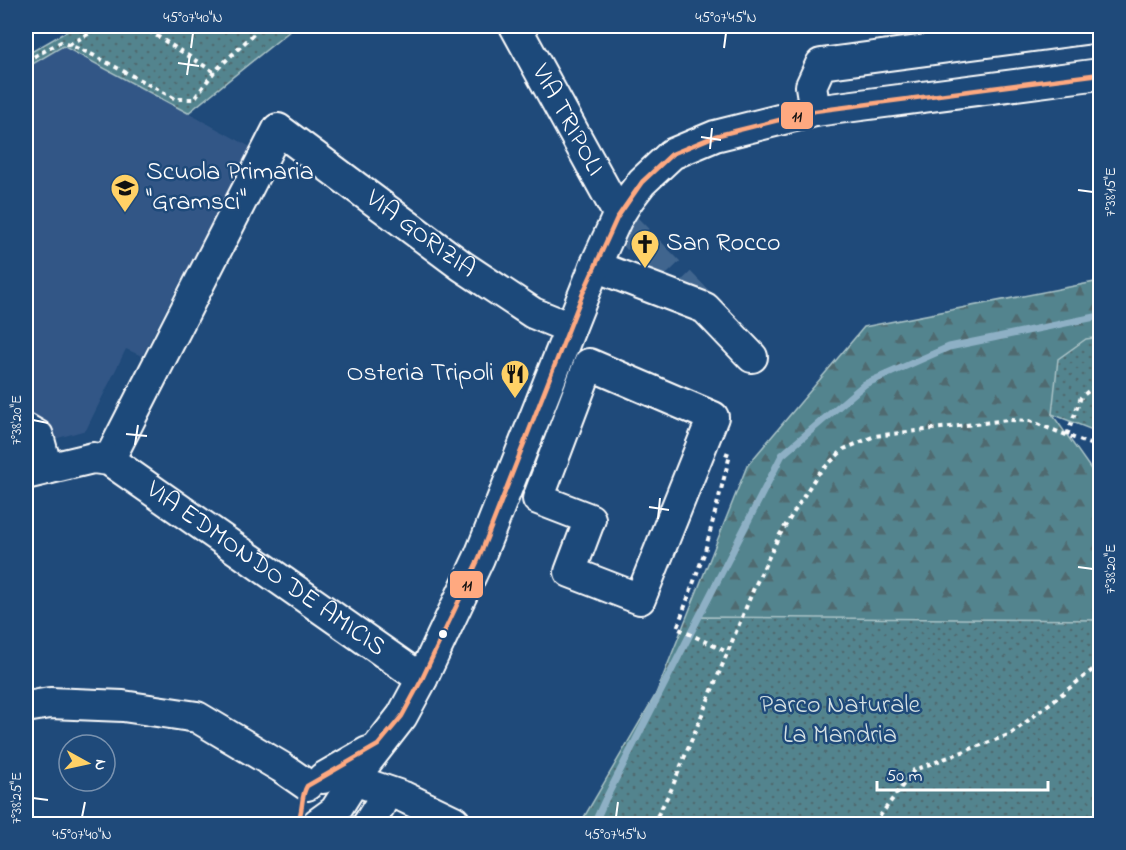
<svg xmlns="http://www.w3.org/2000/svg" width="1126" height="850" viewBox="0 0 1126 850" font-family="'Indie Flower',sans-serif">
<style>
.built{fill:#335786}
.forest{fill:url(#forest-firs);stroke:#a9c2c6;stroke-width:1.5}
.park{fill:url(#park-dots);stroke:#a9c2c6;stroke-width:1.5}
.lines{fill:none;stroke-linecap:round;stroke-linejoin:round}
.stream{stroke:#8eb0c5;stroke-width:7}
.minor-tunnel{stroke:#41658e;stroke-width:30;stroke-dasharray:30 15;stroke-linecap:butt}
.minor-casing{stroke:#fff;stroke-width:34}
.path{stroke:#fff;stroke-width:4;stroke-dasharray:4.5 4.5;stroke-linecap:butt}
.minor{stroke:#1f4a7a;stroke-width:30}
.bus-1-casing{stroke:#1f4a7a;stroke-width:9}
.bus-1{stroke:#ffa980;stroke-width:4.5}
.ticks{fill:none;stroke:#fff;stroke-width:2}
.bus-dot{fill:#fff;stroke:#1f4a7a;stroke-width:2}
.labels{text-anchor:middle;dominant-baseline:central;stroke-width:5;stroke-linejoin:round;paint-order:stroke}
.street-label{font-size:26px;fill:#fff;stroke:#1f4a7a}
.poi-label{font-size:26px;fill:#fff;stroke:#1f4a7a;text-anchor:start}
.park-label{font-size:26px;fill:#d4e0e3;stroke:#1f4a7a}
.line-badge{stroke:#1f4a7a;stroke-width:2}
.pale-badge-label{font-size:16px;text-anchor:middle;font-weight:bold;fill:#111}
.neatline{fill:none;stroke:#fff;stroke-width:2}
.ticks-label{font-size:15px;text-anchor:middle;fill:#fff}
</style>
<defs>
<pattern id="forest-firs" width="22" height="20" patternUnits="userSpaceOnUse" patternTransform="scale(1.5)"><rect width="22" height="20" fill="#53848e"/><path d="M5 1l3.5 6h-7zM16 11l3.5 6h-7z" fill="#506b70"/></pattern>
<pattern id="park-dots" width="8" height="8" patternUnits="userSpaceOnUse" patternTransform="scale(1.5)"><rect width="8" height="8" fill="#53848e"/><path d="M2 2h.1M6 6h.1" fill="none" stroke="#506b70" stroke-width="1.8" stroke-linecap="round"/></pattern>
</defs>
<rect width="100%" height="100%" fill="#1f4a7a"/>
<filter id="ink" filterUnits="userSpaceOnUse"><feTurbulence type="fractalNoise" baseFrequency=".0167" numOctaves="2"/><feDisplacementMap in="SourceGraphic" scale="12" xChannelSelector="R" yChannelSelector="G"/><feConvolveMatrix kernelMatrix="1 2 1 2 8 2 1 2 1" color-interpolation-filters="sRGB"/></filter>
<g filter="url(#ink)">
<polygon class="built" points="63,46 258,151 192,278 182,278 142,356 126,349 86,430 51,440 26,420 26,68"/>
<polygon class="forest" points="1100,281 1100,337 1095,338 1052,414 1100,482 1100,824 604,824 747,466 864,327"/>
<g class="park">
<polygon points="76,26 296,26 188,113 63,46 26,68 26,55"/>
<polygon points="1100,337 1100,433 1052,414 1058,359 1086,339"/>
<polygon points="701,617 1100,620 1100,824 580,824"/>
</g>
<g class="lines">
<polyline class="stream" points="594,824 605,800 782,455 865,384 949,347 1100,316"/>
<polyline class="minor-tunnel" points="617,218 705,308"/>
<g class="minor-casing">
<g id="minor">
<path id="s1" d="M515 26 619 215"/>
<polyline points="815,111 811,86 821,64 1100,27"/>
<polyline points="595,266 705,308 752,357"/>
<polygon points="589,364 713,417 640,599 570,572 590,519 538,499"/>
<polyline points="26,429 38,436 47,469"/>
<path id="s2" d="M109 460 278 129 462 266 533 313 570 328"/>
<path id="s3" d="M26 474 93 458 109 460 422 679"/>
<polyline points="26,707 50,703 123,706 197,717 281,767 307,785"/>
<polyline points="323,778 368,752"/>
<polyline points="354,780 404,797 454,821 456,824"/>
<polyline points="317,824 335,811 364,765 402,716 422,679 479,558 595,266 617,218 629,199 642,182 672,154 715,136 815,111 1100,74"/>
<polyline points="368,824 380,805 382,790"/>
</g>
</g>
<g class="path">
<polyline points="141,26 214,72"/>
<polyline points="69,45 102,26"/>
<polyline points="26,61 61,42 89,53 176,99 194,99 214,72 262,26"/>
<polyline points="1067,435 1081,397 1100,382"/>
<polyline points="725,453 730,455 705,551 677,628 727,652"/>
<polyline points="653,824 671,790 754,588 779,536 817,475 844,449 875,436 1008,420 1030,421 1100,448"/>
<polyline points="874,824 914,770 1011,734 1100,664"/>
</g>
<use href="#minor" class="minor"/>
<g class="bus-1-casing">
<path id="bus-1" d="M297 824C304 810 300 797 307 786L378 745 402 716 422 679 479 558 583 293 617 218 642 182 672 154 715 136 815 111 1100 74"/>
</g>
<use href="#bus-1" class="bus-1"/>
</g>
</g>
<path class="ticks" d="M191 48 193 33M724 48 726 33M178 63 199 66M187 75 190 54M701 137 721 140M710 149 712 128M1078 190 1093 192M33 420 48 423M126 434 147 436M135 445 138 425M649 507 669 510M658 519 660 498M1078 567 1093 569M33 798 48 800M82 817 85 802M616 817 618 802"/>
<defs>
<g id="school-pin" transform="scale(1.5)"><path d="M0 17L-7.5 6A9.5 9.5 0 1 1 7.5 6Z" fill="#ffd166" stroke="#1f4a7a"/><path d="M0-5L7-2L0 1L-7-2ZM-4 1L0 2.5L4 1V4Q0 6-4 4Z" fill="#111"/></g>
<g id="church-pin" transform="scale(1.5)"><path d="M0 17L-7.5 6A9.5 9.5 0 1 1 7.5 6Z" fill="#ffd166" stroke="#1f4a7a"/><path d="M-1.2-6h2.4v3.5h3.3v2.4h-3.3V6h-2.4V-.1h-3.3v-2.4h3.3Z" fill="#111"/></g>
<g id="restaurant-pin" transform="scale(1.5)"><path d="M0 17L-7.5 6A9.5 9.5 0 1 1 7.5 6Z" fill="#ffd166" stroke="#1f4a7a"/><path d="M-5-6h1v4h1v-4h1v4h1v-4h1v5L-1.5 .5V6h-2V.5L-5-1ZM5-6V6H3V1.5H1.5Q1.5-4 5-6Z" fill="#111"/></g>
</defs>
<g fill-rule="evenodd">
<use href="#school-pin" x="125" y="188"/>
<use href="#church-pin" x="645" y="244"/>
<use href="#restaurant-pin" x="515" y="374"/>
</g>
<circle class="bus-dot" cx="443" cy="634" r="5"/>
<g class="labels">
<g class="street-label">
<text stroke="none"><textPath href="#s1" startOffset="108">VIA TRIPOLI</textPath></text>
<text stroke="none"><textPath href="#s2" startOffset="549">VIA GORIZIA</textPath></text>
<text stroke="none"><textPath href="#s3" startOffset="276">VIA EDMONDO DE AMICIS</textPath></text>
</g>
<g class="poi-label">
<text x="146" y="173">Scuola Primaria<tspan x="146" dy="30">"Gramsci"</tspan></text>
<text x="666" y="244">San Rocco</text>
<text x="494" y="374" text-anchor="end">Osteria Tripoli</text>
</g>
<g class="park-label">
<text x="840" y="706">Parco Naturale<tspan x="840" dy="30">La Mandria</tspan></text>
</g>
</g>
<g class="line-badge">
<rect x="780" y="101" width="34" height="29" rx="6" fill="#ffa980"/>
<rect x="449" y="570" width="35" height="29" rx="6" fill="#ffa980"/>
</g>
<g class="pale-badge-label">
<text x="797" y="121">11</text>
<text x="467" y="590">11</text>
</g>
<rect width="1126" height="850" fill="none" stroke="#1f4a7a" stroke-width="66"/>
<g transform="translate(87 763) rotate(98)"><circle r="28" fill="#1f4a7a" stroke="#7992af" stroke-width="1.5"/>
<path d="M0-4.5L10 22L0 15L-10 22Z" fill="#ffd166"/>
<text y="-9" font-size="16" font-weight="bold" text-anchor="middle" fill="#ffffff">N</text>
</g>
<path d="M877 781v9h171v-9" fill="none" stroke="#ffffff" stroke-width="3"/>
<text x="886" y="781" font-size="18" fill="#ffffff" stroke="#1f4a7a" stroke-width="4.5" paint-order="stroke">50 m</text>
<rect x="33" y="33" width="1060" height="784" class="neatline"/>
<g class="ticks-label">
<text x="193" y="22">45°07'40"N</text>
<text x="726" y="22">45°07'45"N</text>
<text transform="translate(1110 192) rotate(-90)" y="5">7°38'15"E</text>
<text transform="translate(16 420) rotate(-90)" y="5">7°38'20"E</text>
<text transform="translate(1110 569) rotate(-90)" y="5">7°38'20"E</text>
<text transform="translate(16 798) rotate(-90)" y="5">7°38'25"E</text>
<text x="82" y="839">45°07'40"N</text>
<text x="616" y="839">45°07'45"N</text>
</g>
</svg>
